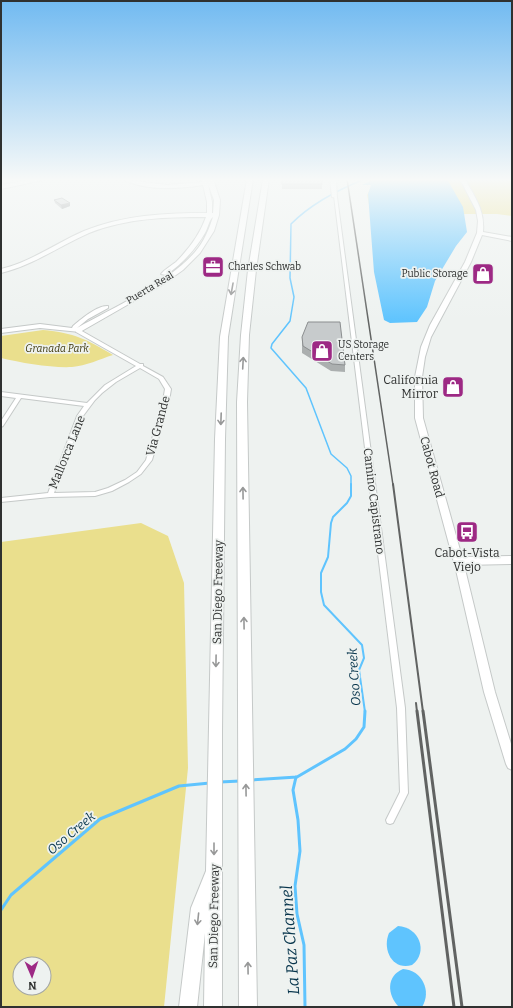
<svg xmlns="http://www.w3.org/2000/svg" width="513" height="1008" viewBox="0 0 513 1008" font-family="Bitter,serif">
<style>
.green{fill:#eadf8d;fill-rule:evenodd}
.water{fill:#5fc4fe}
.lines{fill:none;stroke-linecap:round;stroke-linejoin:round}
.stream-far2{stroke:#5fc4fe;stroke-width:1.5}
.stream-far1{stroke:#5fc4fe;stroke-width:2}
.stream{stroke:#5fc4fe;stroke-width:3}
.street-casing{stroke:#c5c9c8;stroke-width:2}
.secondary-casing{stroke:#c5c9c8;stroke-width:2}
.highway-casing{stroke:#c5c9c8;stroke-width:2}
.street{fill:#fff;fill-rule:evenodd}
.secondary{fill:#fff;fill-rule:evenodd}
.highway{fill:#fff;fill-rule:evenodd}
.rail-far2{stroke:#616362;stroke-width:1.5}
.rail-far1{stroke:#616362;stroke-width:2}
.rail{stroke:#616362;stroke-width:3}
.wall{fill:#abafaf}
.shaded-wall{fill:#8b8e8f}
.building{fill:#c7cbcc;stroke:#8b8e8f}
.oneway{stroke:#979898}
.labels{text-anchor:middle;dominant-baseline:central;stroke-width:3.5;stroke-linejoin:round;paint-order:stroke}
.far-poi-label{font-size:10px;fill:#2f3130;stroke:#eef2f0;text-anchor:start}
.far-street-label{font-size:10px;fill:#2f3130;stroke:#eef2f0}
.far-park-label{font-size:10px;font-style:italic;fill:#3e380b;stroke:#eef2f0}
.poi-label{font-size:12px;fill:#2f3130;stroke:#eef2f0;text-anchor:end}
.street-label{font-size:12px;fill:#2f3130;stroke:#eef2f0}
.water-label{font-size:13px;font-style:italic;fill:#07354c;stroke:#eef2f0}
.near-water-label{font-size:16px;font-style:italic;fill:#07354c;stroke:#eef2f0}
</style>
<rect width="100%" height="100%" fill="#eef2f0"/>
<g class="green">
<polygon points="384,179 512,179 512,216 497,214 457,214 393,315 367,195 372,185"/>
<path d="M43 330C75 333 86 339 113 355 100 359 86 366 72 367 51 368 22 363 1 358V336Z"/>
<path d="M141 523 168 536 184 583 188 768 164 1007H1V542ZM20 964H44V988H20Z"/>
</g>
<g class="water">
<polygon points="374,179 447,179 463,207 467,232 456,246 435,281 427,307 417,322 390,323 384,320 374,272 368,194 371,185 362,185"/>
<path d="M398 926C419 927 429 952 412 965 392 971 382 949 389 933Z"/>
<path d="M403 969C422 970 432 991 422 1007H399C387 995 386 976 403 969Z"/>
</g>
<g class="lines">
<path class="stream-far2" d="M351 485V476L347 468 331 454 306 388 271 348 272 344 290 321 294 297 290 278 291 224C312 203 337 190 365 179"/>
<polyline class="stream-far1" points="351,484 351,496 347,503 333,517 331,523 328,557 321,573 321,592 324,605 362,645 364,658 359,670 365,712"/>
<g class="stream">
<polyline points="296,777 293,790 298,820 300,851 295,886 297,914 304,945 305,1007"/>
<polyline points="252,780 297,777 345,749 356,739 364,727 365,711"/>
<polyline points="220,782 240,781"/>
<polyline points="1,910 11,895 100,819 179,786 210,783"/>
</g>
<g class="street-casing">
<g id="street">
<polygon points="334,196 337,197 405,708 408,793 393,823 390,824 387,823 386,820 400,792 397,708"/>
<path d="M76 330H80L140 364H143V366L163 377 171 389 169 401 152 460 141 474 129 482 112 491 95 496 50 497 1 502V498L48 493 77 416 84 406 21 398 3 426 1 427V421L16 398 1 396V392L87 403 105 385 136 366 76 332ZM140 368 159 379 165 389 163 401 146 460 137 472 125 480 108 488 95 492 54 493 83 416 95 400 102 393 116 382Z"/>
</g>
</g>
<g class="secondary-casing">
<g id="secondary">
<polygon points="35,179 48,179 1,189 1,185"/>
<path d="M122 179 167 185 202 182 201 179H206L207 181 208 179H213L220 200 219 215 214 231 200 253 183 270 162 285 80 332 40 328 1 333V329L40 324 72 328 73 326C81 319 98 305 108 306V308L88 319 77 328C114 307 167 284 195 252 204 242 209 229 213 217 209 220 208 228 205 233 195 250 182 264 166 275L161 274C165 269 171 266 176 262 189 249 200 234 206 217 166 217 127 218 89 233 59 246 34 265 1 273V269C31 262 56 243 84 231 123 215 165 213 207 213V202L203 185C178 189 145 191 122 179ZM208 184 214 200 213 213H212V202Z"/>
<polygon points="330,179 336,179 337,198 332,197"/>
<path d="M460 179H465C475 198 485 210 483 232L512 237V241L482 235 471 262 431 337 425 357 422 377 423 418 462 557 512 556V564L464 565 495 692 512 747V770L508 768 506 764 484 692 456 570 415 418V377L421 347 430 325 465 262 477 233 478 221 476 210Z"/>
</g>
</g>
<g class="highway-casing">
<g id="highway">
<polygon points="247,179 253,179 228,337 225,439 222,732 222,1007 204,1007 205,933 197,1007 179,1007 191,908 206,871 215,439 220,337"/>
<polygon points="263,179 269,179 256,270 249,335 247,402 257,1007 239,1007 237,402 241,335 248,270"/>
</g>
</g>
<use href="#street" class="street"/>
<use href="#secondary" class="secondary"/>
<use href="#highway" class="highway"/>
<polyline class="rail-far2" points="347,179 393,485"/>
<g class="rail-far1">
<polyline points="393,484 423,712"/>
<polyline points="416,703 417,712"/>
</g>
<g class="rail">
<polyline points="417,711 454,1007"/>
<polyline points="423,711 462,1007"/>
</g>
</g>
<g class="wall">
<polygon points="282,179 322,184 322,189 282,189"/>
<polygon points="54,200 70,206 62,209 55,203"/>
<polygon points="302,337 345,365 345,372 331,371 302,353"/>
</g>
<polygon class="shaded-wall" points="70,203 70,206 62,209 61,205"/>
<g class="building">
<rect x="282" y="179" width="40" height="5"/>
<polygon points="62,198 70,203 61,205 54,200"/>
<polygon points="308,322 340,322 345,365 332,364 303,346 302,337"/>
</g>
<defs><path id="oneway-shaft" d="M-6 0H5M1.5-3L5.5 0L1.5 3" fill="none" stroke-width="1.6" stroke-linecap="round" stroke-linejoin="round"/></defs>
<g class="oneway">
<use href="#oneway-shaft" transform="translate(232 289) rotate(100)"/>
<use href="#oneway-shaft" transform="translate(243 363) rotate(-87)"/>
<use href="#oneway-shaft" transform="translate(221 419) rotate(92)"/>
<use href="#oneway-shaft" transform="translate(243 493) rotate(-91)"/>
<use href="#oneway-shaft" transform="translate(244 623) rotate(-91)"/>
<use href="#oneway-shaft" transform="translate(216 661) rotate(91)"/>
<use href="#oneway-shaft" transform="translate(246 790) rotate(-91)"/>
<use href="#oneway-shaft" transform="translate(214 849) rotate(90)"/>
<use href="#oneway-shaft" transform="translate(198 919) rotate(96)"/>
<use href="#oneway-shaft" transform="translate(248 968) rotate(-91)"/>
</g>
<linearGradient id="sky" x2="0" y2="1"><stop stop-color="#71baf1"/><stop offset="0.56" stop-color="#f7f9f8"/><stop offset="1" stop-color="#f7f9f8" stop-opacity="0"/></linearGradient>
<rect width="513" height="321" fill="url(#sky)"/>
<defs>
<g id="office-square" transform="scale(1.15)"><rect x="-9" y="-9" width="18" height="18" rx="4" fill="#9d2984" stroke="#eef2f0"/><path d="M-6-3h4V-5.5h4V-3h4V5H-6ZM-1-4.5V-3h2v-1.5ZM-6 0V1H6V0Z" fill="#fff"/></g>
<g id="shop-square" transform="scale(1.15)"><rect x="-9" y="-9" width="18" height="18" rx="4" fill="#9d2984" stroke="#eef2f0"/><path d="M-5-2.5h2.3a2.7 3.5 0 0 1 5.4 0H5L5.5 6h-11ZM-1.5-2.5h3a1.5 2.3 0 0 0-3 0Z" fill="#fff"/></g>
<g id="bus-square" transform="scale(1.15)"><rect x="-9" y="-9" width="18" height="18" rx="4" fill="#9d2984" stroke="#eef2f0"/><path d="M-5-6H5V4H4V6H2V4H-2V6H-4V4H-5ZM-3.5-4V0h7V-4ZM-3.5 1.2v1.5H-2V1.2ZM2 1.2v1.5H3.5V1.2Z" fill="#fff"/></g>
</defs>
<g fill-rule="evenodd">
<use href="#office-square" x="213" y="267"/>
<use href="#shop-square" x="483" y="274"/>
<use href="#shop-square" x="322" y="351"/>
<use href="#shop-square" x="453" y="387"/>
<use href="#bus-square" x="467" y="532"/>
</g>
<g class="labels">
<g class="far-poi-label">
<text x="228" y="267">Charles Schwab</text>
<text x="468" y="274" text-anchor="end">Public Storage</text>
<text x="338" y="345">US Storage<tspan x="338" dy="12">Centers</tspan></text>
</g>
<g class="far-street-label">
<text transform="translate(150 288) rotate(-31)">Puerta Real</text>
</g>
<g class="far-park-label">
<text x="57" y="349">Granada Park</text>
</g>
<g class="poi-label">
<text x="438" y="380">California<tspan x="438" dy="14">Mirror</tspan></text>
<text x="467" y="553" text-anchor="middle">Cabot-Vista<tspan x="467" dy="14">Viejo</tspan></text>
</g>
<g class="street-label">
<text transform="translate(158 426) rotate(-75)">Via Grande</text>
<text transform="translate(67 452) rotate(-68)">Mallorca Lane</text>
<text transform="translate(432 467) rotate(75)">Cabot Road</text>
<text transform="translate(374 501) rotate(83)">Camino Capistrano</text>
<text transform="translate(218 592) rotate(-89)">San Diego Freeway</text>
<text transform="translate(214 916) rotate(-89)">San Diego Freeway</text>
</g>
<g class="water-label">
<text transform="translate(354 677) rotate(-94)">Oso Creek</text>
<text transform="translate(71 833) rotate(-40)">Oso Creek</text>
</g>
<g class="near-water-label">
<text transform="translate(290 940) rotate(-94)">La Paz Channel</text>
</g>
</g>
<rect width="513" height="1008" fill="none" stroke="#2f3130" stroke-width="4"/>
<g transform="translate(32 976) rotate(178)"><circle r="19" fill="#eef2f0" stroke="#a2a5a3"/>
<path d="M0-3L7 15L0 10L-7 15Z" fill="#9d2984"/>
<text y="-6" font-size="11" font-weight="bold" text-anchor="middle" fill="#2f3130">N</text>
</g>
</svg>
